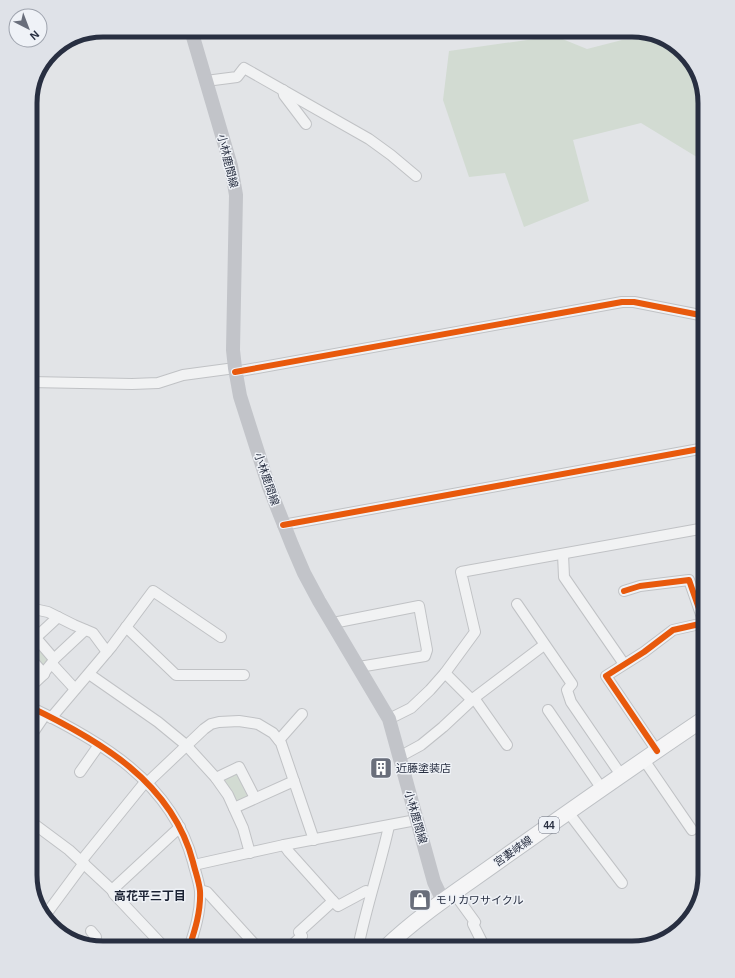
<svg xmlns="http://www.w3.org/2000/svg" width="735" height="978" viewBox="0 0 735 978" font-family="Arial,'Noto Sans JP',sans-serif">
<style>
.green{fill:#d2dbd2}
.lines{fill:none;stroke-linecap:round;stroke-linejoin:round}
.minor-casing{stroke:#c0c2c5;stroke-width:12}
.primary-casing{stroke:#bec1c5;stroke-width:17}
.minor{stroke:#f1f2f3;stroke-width:10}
.secondary{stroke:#c2c4c9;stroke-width:14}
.primary{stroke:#f5f5f6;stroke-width:15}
.cycleway-casing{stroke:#eff2f7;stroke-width:8}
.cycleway{stroke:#e8590c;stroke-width:6}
.labels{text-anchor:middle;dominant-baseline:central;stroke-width:3;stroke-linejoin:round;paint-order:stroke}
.shield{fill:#eff2f7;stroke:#646a78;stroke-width:1}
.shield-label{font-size:10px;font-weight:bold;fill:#282f41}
.street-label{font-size:11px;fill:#282f41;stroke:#eff2f7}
.poi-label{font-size:11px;fill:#282f41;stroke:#eff2f7;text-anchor:start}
.neighbourhood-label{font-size:12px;font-weight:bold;fill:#1a2132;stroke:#eff2f7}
.rim{fill:none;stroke:#282f41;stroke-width:5}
</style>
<rect width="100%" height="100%" fill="#e2e4e7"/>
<g class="green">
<polygon points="555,36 587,49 622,40 657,38 658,37 668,40 693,63 705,103 705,162 641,123 573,140 589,201 524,227 505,173 469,177 443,100 449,51"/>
<polygon points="705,272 705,310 697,274"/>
<polygon points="37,641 52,659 42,670 30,656 30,647"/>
<polygon points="234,772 239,773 250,794 249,798 237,804 222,778"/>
</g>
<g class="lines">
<g class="minor-casing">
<g id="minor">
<polyline points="206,81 237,77 244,68 369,139 391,155 416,176"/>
<polyline points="283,90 284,95 306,124"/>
<polyline points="235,372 622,302 634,302 705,316"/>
<polyline points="30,382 132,384 158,383 183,375 235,368"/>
<polyline points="283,525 705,448"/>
<polyline points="563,554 564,577 624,664"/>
<polyline points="624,591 640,586 689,580 704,623 673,630 644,652 606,676 657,751"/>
<polyline points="517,604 572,684 567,690 571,702 621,775"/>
<polyline points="30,613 34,609 48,612 74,625 93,633 107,652"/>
<polyline points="333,623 419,606 427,650 425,656 359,667"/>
<polyline points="126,627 176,675 244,675"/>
<polyline points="36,638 54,659"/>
<polyline points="30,643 58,617"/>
<polyline points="30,658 44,674"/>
<polyline points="52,664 75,689"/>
<polyline points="445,673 475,632 461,572 705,528"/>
<polyline points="89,674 158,722 186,745 216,778 228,795 243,828 250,853"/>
<path d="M30 687 44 674C46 668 52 665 54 659L85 630"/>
<polyline points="474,698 507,745"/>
<path d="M30 707C99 740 172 782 193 862 195 871 199 881 200 891 201 911 195 930 189 948"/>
<polyline points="548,710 602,789"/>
<polyline points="51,718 112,646 153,591 221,637"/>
<polyline points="389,719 411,708 430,690 445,673 472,700"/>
<polyline points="30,737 45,715"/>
<polyline points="279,740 302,714"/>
<polyline points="399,757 421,745 443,727 474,698 544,645"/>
<polyline points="644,760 692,830"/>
<polyline points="80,772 99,745"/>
<polyline points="216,778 239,767 255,798"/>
<polyline points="147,783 204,729 211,724 219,722 239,721 258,724 273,733 281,743 314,840"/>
<polyline points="234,808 294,781"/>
<polyline points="568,812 622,883"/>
<polyline points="30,821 69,850 112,890 114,894 165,948"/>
<polyline points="284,845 289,852 333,901 299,932 302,936 289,948"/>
<polyline points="82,860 146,781"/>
<polyline points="194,865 284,845 416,820"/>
<polyline points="112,890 180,827"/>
<polyline points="200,890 207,892 258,948"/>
<polyline points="454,893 475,922 473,924 485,948"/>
<polyline points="333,901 338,906 366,891"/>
<polyline points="44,917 84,863"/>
<polyline points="91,931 96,937"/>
<path d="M358 948C366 907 380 867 389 826"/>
</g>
</g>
<g class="primary-casing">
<path id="primary" d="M385 948C421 913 465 886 506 856 571 810 638 763 705 718"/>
</g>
<use href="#minor" class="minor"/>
<polyline class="secondary" points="191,30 231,166 236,195 233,350 235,368 240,396 269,487 292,545 304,573 319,601 389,719 434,882 443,901"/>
<use href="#primary" class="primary"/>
<g class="cycleway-casing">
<g id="cycleway">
<polyline points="235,372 622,302 634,302 705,316"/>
<polyline points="283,525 705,448"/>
<polyline points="624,591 640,586 689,580 704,623 673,630 644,652 606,676 657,751"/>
<path d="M30 707C99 740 172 782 193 862 195 871 199 881 200 891 201 911 195 930 189 948"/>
</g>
</g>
<use href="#cycleway" class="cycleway"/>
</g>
<defs>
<g id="building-square" transform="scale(1.15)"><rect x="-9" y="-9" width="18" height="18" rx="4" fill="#696e7b" stroke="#eff2f7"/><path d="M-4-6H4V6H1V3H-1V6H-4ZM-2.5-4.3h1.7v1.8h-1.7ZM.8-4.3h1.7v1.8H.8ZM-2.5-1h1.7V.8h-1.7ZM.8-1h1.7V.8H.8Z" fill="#fff"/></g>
<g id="shop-square" transform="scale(1.15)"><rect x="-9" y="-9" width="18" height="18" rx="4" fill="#696e7b" stroke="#eff2f7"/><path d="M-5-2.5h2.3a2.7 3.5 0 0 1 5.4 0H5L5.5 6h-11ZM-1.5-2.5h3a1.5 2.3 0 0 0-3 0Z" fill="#fff"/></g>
</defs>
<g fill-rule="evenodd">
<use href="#building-square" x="381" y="768"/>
<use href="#shop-square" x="420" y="900"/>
</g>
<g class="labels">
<rect class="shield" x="539" y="817" width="20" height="16" rx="3"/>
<g class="shield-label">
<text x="549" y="825">44</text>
</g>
<g class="street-label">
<text transform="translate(228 161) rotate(76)">小林鹿間線</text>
<text transform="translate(267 479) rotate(71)">小林鹿間線</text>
<text transform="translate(416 817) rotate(74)">小林鹿間線</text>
<text transform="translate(513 851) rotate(-35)">宮妻峡線</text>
</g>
<g class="poi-label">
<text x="396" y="768">近藤塗装店</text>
<text x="436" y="900">モリカワサイクル</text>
</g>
<g class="neighbourhood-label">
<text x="150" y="896">高花平三丁目</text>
</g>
</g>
<path d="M0 0H735V978H0ZM103 37H632A66 66 0 0 1 698 103V875A66 66 0 0 1 632 941H103A66 66 0 0 1 37 875V103A66 66 0 0 1 103 37Z" fill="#dfe2e8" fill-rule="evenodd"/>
<path class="rim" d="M103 37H632A66 66 0 0 1 698 103V875A66 66 0 0 1 632 941H103A66 66 0 0 1 37 875V103A66 66 0 0 1 103 37Z"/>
<g transform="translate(28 28) rotate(138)"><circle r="19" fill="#eff2f7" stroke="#9fa4ae"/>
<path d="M0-3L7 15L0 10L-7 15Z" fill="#696e7b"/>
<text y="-6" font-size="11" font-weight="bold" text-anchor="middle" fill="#282f41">N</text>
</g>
</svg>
